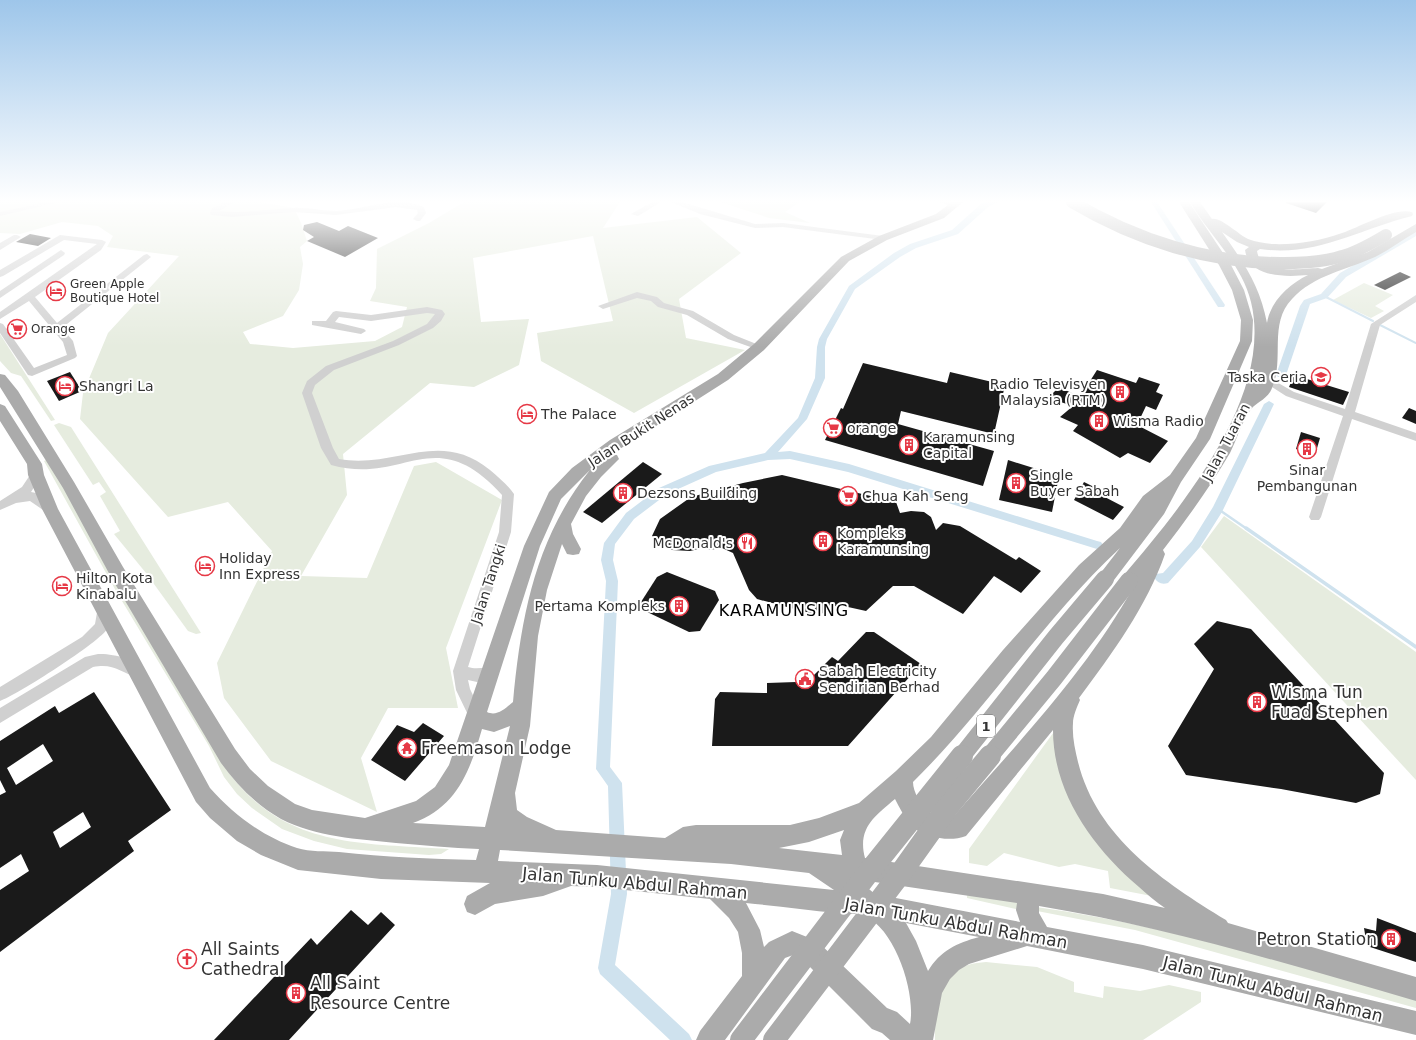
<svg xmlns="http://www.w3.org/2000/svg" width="1416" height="1040" viewBox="0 0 1416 1040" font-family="'DejaVu Sans',sans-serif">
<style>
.green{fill:#e6ecdf}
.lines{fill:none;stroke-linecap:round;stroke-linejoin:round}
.stream-far2{stroke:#cfe2ee;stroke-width:2}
.stream-far1{stroke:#cfe2ee;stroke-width:2.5}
.stream{stroke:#cfe2ee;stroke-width:3.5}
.canal{fill:#cfe2ee;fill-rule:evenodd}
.building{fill:#1a1a1a;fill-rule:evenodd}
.minor{fill:#d0d0d0;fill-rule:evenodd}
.major{fill:#ababab;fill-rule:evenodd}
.major-bridge-far2{stroke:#ababab;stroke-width:12}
.major-bridge-far1{stroke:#ababab;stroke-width:18}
.major-bridge{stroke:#ababab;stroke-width:22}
.labels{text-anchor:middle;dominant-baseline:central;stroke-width:4;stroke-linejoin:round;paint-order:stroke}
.far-poi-label{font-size:12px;fill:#333;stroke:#fff;text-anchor:start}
.shield{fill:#fff;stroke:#707070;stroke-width:1}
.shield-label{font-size:13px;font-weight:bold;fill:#333}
.poi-label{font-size:14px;fill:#333;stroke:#fff;text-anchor:start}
.street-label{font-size:14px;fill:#333;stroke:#fff}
.quarter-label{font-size:16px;letter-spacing:1px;fill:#000;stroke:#fff}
.near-poi-label{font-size:17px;fill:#333;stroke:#fff;text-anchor:start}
.near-street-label{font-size:17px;fill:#333;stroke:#fff}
</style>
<rect width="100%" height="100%" fill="#fff"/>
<g class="green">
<polygon points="0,202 260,202 294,208 301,223 307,241 300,247 303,264 299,290 283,316 243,332 250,344 293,348 375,341 402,327 407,307 370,301 376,288 377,249 429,223 464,202 620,202 603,228 697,217 741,253 679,299 686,338 745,350 634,413 541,361 537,333 613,321 593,236 473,258 481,322 529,319 519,365 474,387 430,383 343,454 347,495 301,576 367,578 414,466 436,462 502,500 446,648 458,708 388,708 361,758 377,812 271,761 224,698 217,663 272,551 228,502 168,517 80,419 83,393 108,333 179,256 107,247 113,236 98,226 62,222 20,234 0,233"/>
<polygon points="720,202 800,202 785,212 810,223 769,218"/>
<polygon points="1364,283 1393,295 1375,306 1384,311 1371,318 1333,300"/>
<polygon points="0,334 55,420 51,421 21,376 11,373 0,361"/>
<polygon points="59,423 71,427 201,633 196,634 188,631 146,573 114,534 120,531 100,496 106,492 99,482 93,485 54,425"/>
<path d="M48 459 229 773C286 849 364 843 449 849L441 854 429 855 347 849 314 841 282 829 252 808 237 794 224 777 209 746 116 591 44 461Z"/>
<polygon points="1224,516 1416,652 1416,780 1201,547"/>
<polygon points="1056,729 1070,785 1157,897 1110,888 1108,871 1075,864 1059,867 1004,853 987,866 969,863 969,849"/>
<polygon points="967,893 1020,903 1020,910 967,898"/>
<path d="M1036 907C1166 925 1290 964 1416 1000V1008L1135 930 1037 911Z"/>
<path d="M986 962 1037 967 1074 982V992L1103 998 1104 986 1140 991 1169 985 1201 992V1002L1143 1040H935C934 1022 939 987 952 974 961 965 974 963 986 962Z"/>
</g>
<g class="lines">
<g class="stream-far2">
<polyline points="1324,296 1373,321"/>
<polyline points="1380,325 1416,343"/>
</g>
<polyline class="stream-far1" points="1218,509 1247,529"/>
<polyline class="stream" points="1246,528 1416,647"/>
<g class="canal">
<polygon points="988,202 998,202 988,207 958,234 916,248 900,257 855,289 827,339 825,347 825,378 807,419 778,452 790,451 849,464 1097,541 1101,542 1103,545 1101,548 1097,549 848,472 790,459 768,460 716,472 667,494 634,519 615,544 613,560 618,581 610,767 622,783 627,894 615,965 689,1034 692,1040 670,1040 600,974 598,968 611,894 608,786 596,769 606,581 601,560 604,543 626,513 659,488 709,466 765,453 798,418 815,378 817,347 819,339 849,286 894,253 910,244 952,230 982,203"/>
<polygon points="1151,202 1157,202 1225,305 1224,307 1218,307"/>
<polygon points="1413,231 1416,231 1416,236 1346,277 1327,298 1310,304 1286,375 1284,377 1278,377 1276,375 1300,306 1304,300 1321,294 1340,273"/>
<path d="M1269 401 1274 404 1222 512 1200 547 1168 583C1162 585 1157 583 1154 577L1156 574 1163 573 1192 541 1213 507 1264 404Z"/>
</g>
</g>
<g class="building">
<polygon points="1286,202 1327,202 1316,213 1286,203"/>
<polygon points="317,222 339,231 348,226 378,238 345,257 307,241 314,237 303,230 304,225"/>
<polygon points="30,234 51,238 38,246 16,242"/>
<polygon points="1400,272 1411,277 1385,290 1374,285"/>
<polygon points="863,363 947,383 950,372 1005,385 994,434 901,411 898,424 994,451 983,486 825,440 841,408 843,409"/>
<polygon points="1097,370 1136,383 1139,377 1160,384 1156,392 1163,395 1156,410 1146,406 1137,425 1168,441 1150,463 1128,453 1120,458 1073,431 1078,425 1060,417 1073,406 1048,398 1059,387 1080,397"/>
<polygon points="70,372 82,391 59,401 47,381"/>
<polygon points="1294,375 1349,392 1343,405 1289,387"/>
<polygon points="1409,408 1416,411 1416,424 1402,418"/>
<polygon points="1301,432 1320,438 1315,455 1296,449"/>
<polygon points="1008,460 1059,476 1052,512 999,500"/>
<polygon points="643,462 662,474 602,523 583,512"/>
<polygon points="782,475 896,502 900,513 911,511 924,512 931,517 936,530 943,523 960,526 1016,560 1019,557 1041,571 1021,593 994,576 963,614 914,586 893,586 866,611 839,605 828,609 826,613 813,614 757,599 749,590 733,553 722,548 709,550 707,547 690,551 672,550 652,536 660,519 691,497 743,483"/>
<polygon points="1084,482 1100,490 1099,494 1124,507 1113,520 1074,500"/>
<polygon points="667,572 715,591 719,600 700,631 689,632 643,610 641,602 657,577"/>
<polygon points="1217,621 1251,629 1384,773 1380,794 1356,803 1281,789 1186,775 1168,746 1214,669 1194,644"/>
<polygon points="866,632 874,632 921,664 848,746 712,746 715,699 720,692 767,693 767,683 796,682 814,675 832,657 838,661"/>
<path d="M94 692 171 810 128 841 134 851 0 952V890L29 871 21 854 0 868V795L6 792 0 780V741L55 706 59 713ZM43 744 53 761 16 785 7 768ZM83 812 91 827 60 848 53 832Z"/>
<polygon points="423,723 444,736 405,781 371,760 397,725 414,732"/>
<polygon points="351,910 368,925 381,912 395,925 289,1040 214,1040 311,938 317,945"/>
<polygon points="1377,918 1416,933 1416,962 1367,946 1364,928 1376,931"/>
</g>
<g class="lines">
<g class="minor">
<polygon points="46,202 60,202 0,216 0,212"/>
<path d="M225 202H235L219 211C243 214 268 209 293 208 307 207 321 211 336 211 363 210 397 194 424 207L426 213 420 221H417L413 219 418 213 417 210 396 207 336 215 294 212 232 217 211 215 210 213 212 208Z"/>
<polygon points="652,202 661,202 638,216 631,214"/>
<polygon points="671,202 682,202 755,224 783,223 883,236 887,238 883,240 783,227 755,228 700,214"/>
<polygon points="940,202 951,202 959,206 955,208"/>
<polygon points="14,235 17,235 21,237 0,250 0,243"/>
<polygon points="60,235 102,240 106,242 101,250 35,297 57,323 144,255 147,254 151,257 62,328 73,341 77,356 75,358 32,376 28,375 0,333 0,323 3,324 34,368 67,355 63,342 29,301 0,319 0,312 97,244 64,240 3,276 0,277 0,270"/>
<polygon points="61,250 65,253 64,255 0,298 0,291"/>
<polygon points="637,292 657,297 664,303 693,311 734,335 764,347 759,350 728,339 687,315 658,307 651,301 637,298 603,309 598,306"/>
<polygon points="1416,295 1416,302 1380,325 1355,412 1416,433 1416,441 1352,419 1321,517 1319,520 1311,520 1309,517 1343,416 1286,396 1264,382 1265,380 1273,380 1294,392 1345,409 1371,324"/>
<path d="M427 307 442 310 445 314 441 321 433 328 399 345 334 370 315 385 312 393 333 448 339 459C396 469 439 428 490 470 498 477 508 485 514 494L511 532 468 667C477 670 486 666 494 669L496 673 494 677 477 682 468 680 470 689 483 716 481 721 476 723 471 721 456 690 453 671 499 532 502 495C434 420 405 486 331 465L321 448 302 393 307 381 326 366 393 341 427 324 435 314 427 313 371 321 339 317 335 322 364 329 366 331 361 334 312 325V321H326L333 312 336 311 371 315Z"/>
<polygon points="36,471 42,475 31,492 36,493 54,506 56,509 54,512 46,512 30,501 16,503 0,510 0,501 22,487 32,472"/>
<path d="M103 606 108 607C110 612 110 623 108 628 100 642 17 695 0 701V687L82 637 95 624 98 607Z"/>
<path d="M98 654C111 653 139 659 145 672L143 676 138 678C120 672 114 663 93 667L0 723V708L85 657Z"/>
</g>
<path class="major" d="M952 202H963L944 218 887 240 849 261 764 350 728 380 612 454 617 455 619 459 601 477 586 496 571 524 573 534 581 549 579 554 573 555 567 554 562 544 547 590 538 636 530 726 515 793 517 810 527 817 556 830 665 838 683 827 696 825H790L819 818 859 803 896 771 931 737 1003 650 1079 565 1120 528 1143 496 1170 475 1196 438 1240 341 1241 320 1232 290 1219 265 1179 202H1189L1231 265 1244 290 1253 320 1252 341 1210 439 1181 482 1164 514 1111 584 1105 586 1099 584 1096 579 1120 548C1044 619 987 709 913 782 913 792 921 806 929 812 935 818 945 817 953 817 1017 744 1087 671 1134 586L1129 588 1123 586 1120 581 1123 576C1180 509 1274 397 1251 302 1242 264 1209 235 1190 202H1200L1212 219C1221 217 1239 235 1248 239 1256 242 1264 243 1272 244 1295 245 1320 241 1342 233 1360 227 1394 207 1412 212L1413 214 1412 216C1359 229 1317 257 1260 249L1257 251C1260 275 1300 269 1318 268L1322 269 1368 252 1416 224V232C1402 240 1389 250 1375 257 1346 270 1314 275 1292 299 1268 324 1285 359 1272 388 1268 399 1258 401 1251 409 1242 421 1237 439 1230 453 1210 487 1187 519 1163 550L1165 554C1147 606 1112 654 1079 698L1080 700C1077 707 1073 716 1073 723 1072 737 1075 749 1078 762 1097 838 1164 882 1226 920L1228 923 1416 977V1001C1291 965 1167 927 1039 906V913L1047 927 1143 945 1416 1011V1035L1143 969 1027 946 969 964 959 970 950 979 942 993 933 1040H890L882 1033 872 1029 801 958 793 955 785 958 725 1040H696L700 1031 742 976V953L738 932 729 918 710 899 597 887 571 886 543 896 495 904 475 915 467 912 464 904 467 896 490 883 381 879 298 870 261 855 237 841 210 818 196 802 42 509 28 475 27 464 0 421V404L5 406 42 464 44 475 58 509 210 788C233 814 263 837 297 848 310 852 326 851 339 852 385 857 430 859 476 860L479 849C451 848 424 845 396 843 358 839 316 837 281 819 256 805 237 785 221 763L111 577 63 488 0 387V374L5 375 18 391 74 482 123 567 235 749 250 769 268 786 295 804 312 810 365 818 416 801 435 787 449 765 524 546 549 492 572 468 610 440 718 374 754 344 841 257 879 236 936 214ZM1222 232 1237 242 1249 247 1245 250C1249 278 1286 277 1308 275 1289 284 1270 302 1267 323 1260 286 1244 263 1222 232ZM590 470C535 539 521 617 513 702 506 708 497 717 487 712L540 546 561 499ZM510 726 485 827 413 823C457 807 470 771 482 729L494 732ZM1053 730C1053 793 1093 848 1139 887 1147 894 1156 902 1165 908L1103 894 865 858C857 828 875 816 895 799 898 805 908 824 914 828 928 838 950 842 966 836ZM844 830 840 840 842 855 779 848 809 842ZM500 850 731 864 809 873 834 890 597 865 498 861ZM868 881 1017 903 1016 910 1020 922 875 894 864 885ZM746 903C777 906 807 910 838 913 846 914 858 913 865 916 896 930 916 994 910 1024L897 1012 887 1008 817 941 792 931 769 942 764 947 760 930ZM906 923 979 937C957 943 940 951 928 971L916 941Z"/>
<path class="major-bridge-far2" d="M1072 202C1136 240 1210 264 1285 263 1304 263 1324 262 1342 256 1358 252 1372 243 1386 235"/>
<g class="major-bridge-far1">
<polyline points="961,757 1056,637 1105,579"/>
<polyline points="989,757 1054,678 1129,581"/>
</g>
<g class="major-bridge">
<polyline points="741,1040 868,873 962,756"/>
<polyline points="774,1040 900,874 947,808 990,756"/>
</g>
</g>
<linearGradient id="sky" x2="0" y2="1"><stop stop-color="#9ec6ea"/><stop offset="0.58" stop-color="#fff"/><stop offset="1" stop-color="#fff" stop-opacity="0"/></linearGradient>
<rect width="1416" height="347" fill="url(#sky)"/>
<defs>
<g id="hotel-ring" transform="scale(1)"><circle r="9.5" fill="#fff" stroke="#e63946" stroke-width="1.5"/><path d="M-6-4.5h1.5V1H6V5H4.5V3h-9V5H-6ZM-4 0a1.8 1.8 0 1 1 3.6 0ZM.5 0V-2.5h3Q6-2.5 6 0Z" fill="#e63946"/></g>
<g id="supermarket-ring" transform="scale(1)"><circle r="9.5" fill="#fff" stroke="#e63946" stroke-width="1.5"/><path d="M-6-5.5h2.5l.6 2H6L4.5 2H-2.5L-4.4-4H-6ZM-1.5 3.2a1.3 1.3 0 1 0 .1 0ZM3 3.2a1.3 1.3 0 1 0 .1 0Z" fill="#e63946"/></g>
<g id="school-ring" transform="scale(1)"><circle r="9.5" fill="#fff" stroke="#e63946" stroke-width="1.5"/><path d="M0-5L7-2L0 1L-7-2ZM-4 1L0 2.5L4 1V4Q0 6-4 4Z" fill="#e63946"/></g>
<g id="building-ring" transform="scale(1)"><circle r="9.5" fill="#fff" stroke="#e63946" stroke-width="1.5"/><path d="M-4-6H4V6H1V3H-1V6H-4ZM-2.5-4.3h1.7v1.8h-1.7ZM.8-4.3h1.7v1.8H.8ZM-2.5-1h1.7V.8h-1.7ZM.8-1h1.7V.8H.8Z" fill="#e63946"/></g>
<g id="restaurant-ring" transform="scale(1)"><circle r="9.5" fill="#fff" stroke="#e63946" stroke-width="1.5"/><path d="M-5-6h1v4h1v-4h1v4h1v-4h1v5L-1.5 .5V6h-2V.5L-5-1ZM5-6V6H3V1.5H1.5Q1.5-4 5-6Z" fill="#e63946"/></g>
<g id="civic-ring" transform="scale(1)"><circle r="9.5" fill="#fff" stroke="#e63946" stroke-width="1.5"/><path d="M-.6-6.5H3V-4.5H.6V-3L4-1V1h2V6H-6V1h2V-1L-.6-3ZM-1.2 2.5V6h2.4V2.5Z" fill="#e63946"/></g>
<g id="temple-ring" transform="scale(1)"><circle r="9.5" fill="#fff" stroke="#e63946" stroke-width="1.5"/><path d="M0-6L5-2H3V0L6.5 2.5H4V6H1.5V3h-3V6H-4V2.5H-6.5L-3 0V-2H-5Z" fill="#e63946"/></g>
<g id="church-ring" transform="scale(1)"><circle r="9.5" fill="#fff" stroke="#e63946" stroke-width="1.5"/><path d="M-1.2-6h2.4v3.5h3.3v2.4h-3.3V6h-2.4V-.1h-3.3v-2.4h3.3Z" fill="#e63946"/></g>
</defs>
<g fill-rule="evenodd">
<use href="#hotel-ring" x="56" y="291"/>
<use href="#supermarket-ring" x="17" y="329"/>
<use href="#school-ring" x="1321" y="377"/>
<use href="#hotel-ring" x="65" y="386"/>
<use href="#building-ring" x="1120" y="392"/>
<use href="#hotel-ring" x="527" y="414"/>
<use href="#building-ring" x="1099" y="421"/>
<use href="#supermarket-ring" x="833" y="428"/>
<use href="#building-ring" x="909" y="445"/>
<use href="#building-ring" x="1307" y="449"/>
<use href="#building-ring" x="1016" y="483"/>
<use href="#building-ring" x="623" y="493"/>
<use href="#supermarket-ring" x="848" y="496"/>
<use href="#building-ring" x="823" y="541"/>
<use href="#restaurant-ring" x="747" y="543"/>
<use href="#hotel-ring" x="205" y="566"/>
<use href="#hotel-ring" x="62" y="586"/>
<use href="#building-ring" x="679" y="606"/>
<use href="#civic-ring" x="805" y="679"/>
<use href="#building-ring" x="1257" y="702"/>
<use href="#temple-ring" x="407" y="748"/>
<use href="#building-ring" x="1391" y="939"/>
<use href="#church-ring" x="187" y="959"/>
<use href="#building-ring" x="296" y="993"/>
</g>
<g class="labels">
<g class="far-poi-label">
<text x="70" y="284">Green Apple<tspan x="70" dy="14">Boutique Hotel</tspan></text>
<text x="31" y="329">Orange</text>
</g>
<rect class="shield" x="977" y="715" width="18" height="22" rx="3"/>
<g class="shield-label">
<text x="986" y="726">1</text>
</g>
<g class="poi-label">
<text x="1307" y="377" text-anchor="end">Taska Ceria</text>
<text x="1106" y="384" text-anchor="end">Radio Televisyen<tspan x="1106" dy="16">Malaysia (RTM)</tspan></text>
<text x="79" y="386">Shangri La</text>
<text x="541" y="414">The Palace</text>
<text x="1113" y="421">Wisma Radio</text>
<text x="847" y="428">orange</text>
<text x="923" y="437">Karamunsing<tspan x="923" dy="16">Capital</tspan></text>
<text x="1307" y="470" text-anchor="middle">Sinar<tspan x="1307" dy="16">Pembangunan</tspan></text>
<text x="1030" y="475">Single<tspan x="1030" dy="16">Buyer Sabah</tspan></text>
<text x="637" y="493">Dezsons Building</text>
<text x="862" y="496">Chua Kah Seng</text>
<text x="837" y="533">Kompleks<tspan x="837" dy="16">Karamunsing</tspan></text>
<text x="733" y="543" text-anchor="end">McDonald's</text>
<text x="219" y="558">Holiday<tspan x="219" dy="16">Inn Express</tspan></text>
<text x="76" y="578">Hilton Kota<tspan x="76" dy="16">Kinabalu</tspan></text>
<text x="665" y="606" text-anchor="end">Pertama Kompleks</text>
<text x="819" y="671">Sabah Electricity<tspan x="819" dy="16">Sendirian Berhad</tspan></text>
</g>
<g class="street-label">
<text transform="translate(641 430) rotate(-33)">Jalan Bukit Nenas</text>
<text transform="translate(1226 442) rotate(-62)">Jalan Tuaran</text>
<text transform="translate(488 584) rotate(-72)">Jalan Tangki</text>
</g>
<g class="quarter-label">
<text x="784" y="610">KARAMUNSING</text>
</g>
<g class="near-poi-label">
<text x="1271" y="692">Wisma Tun<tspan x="1271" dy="20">Fuad Stephen</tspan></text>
<text x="421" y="748">Freemason Lodge</text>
<text x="1377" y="939" text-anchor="end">Petron Station</text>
<text x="201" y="949">All Saints<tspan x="201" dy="20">Cathedral</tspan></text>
<text x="310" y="983">All Saint<tspan x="310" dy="20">Resource Centre</tspan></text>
</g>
<g class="near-street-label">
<text transform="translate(635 883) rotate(5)">Jalan Tunku Abdul Rahman</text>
<text transform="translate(956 923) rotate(10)">Jalan Tunku Abdul Rahman</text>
<text transform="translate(1273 989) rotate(14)">Jalan Tunku Abdul Rahman</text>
</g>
</g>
</svg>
